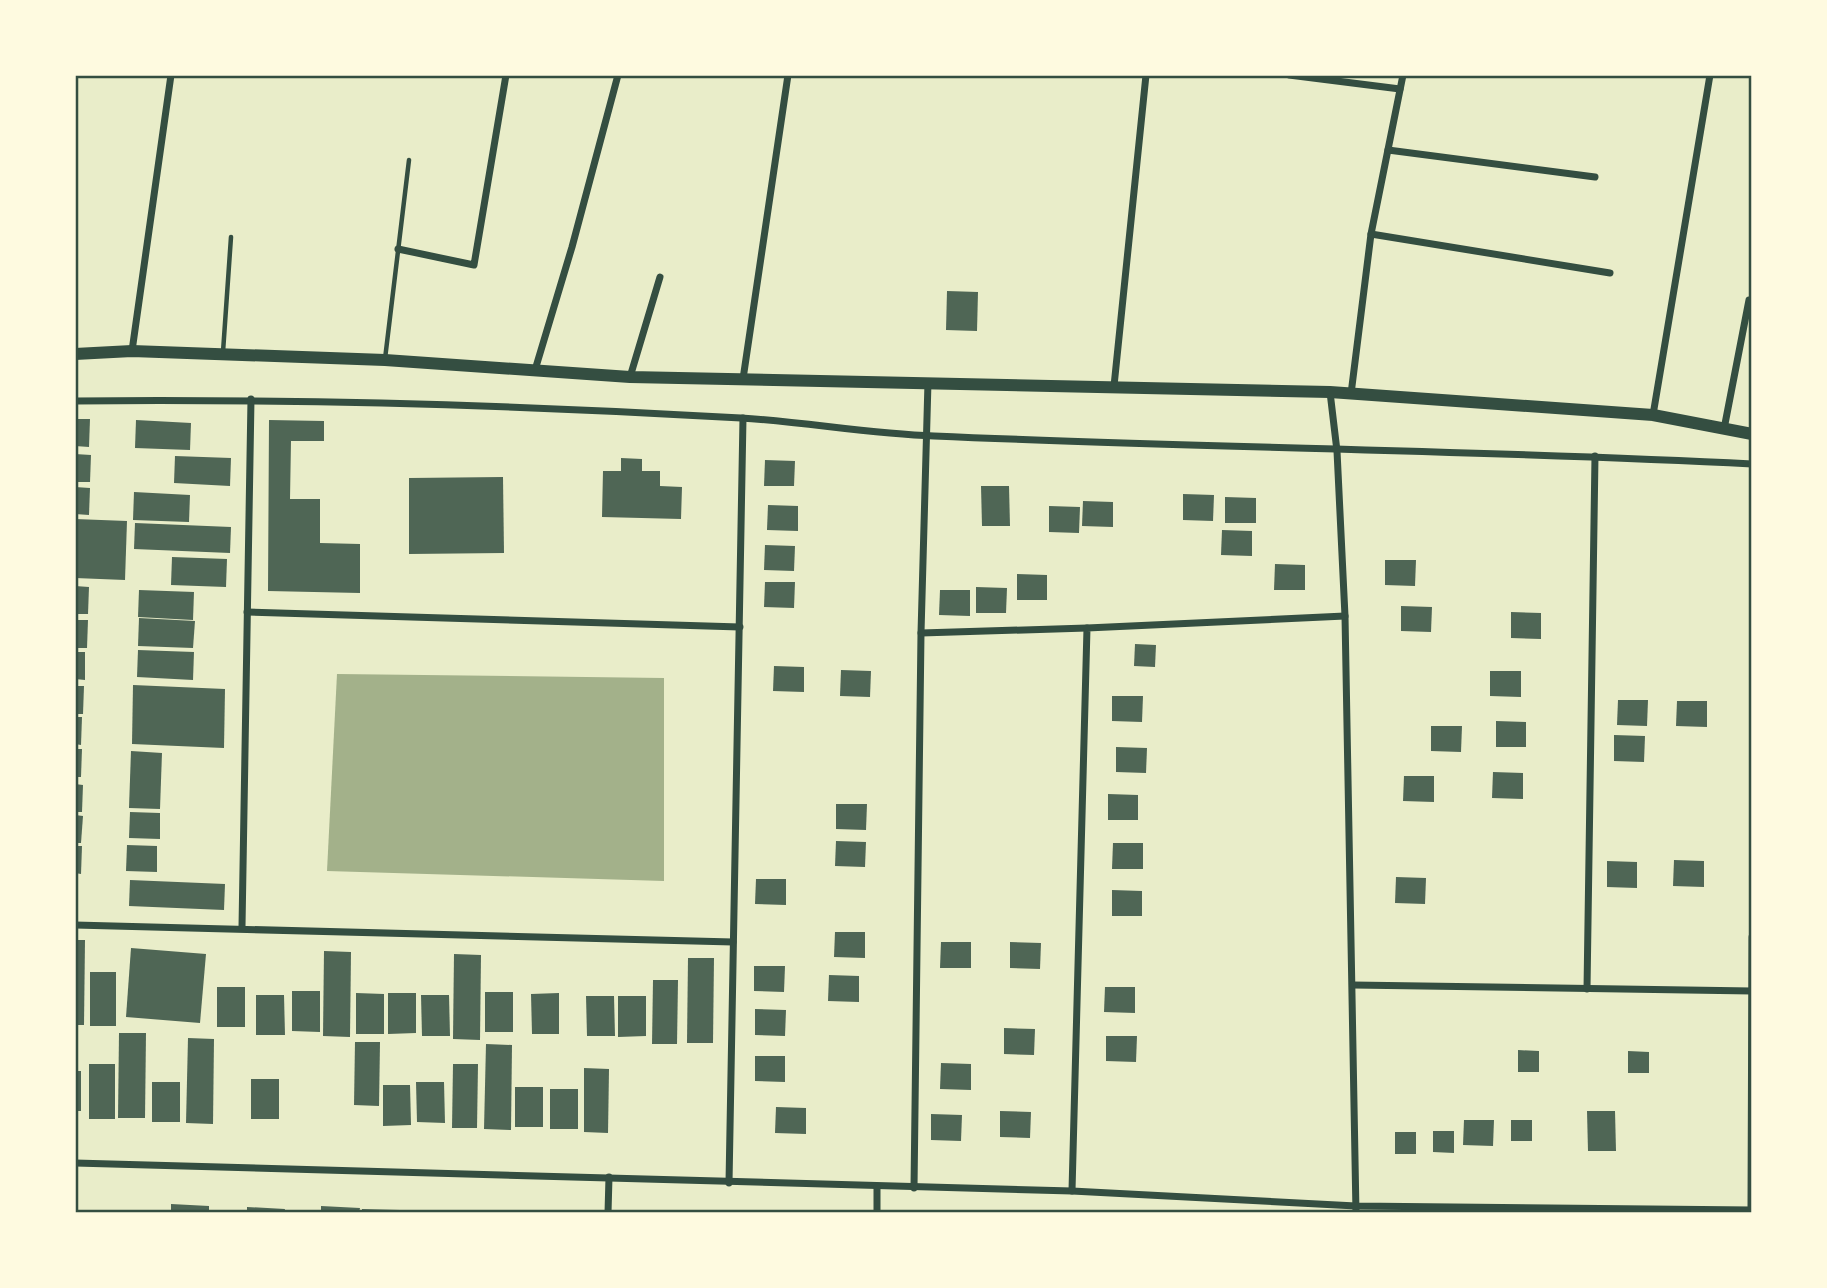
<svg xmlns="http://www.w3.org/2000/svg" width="1827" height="1288" viewBox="0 0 1827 1288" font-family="Ubuntu,sans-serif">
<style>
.water{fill:#a3b18a}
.building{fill:#4f6655}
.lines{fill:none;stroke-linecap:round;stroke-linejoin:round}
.service{stroke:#344e41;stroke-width:4.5}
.minor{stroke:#344e41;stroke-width:7}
.tertiary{stroke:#344e41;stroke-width:12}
.neatline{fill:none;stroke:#344e41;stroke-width:2.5}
</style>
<rect width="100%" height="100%" fill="#e9edc9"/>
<polygon class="water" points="337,674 664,678 664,881 327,871"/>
<g class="building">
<polygon points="947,291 978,292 977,331 946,330"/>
<polygon points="75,419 90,419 89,447 75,446"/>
<polygon points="136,420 191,423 190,450 135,448"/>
<polygon points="269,420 324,421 324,441 291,441 290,499 320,499 320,543 360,544 360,593 268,591"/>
<polygon points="75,454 91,455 90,482 75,482"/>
<polygon points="175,456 231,458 230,486 174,483"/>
<polygon points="621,458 642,459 642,471 660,471 660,486 682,487 681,519 602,517 603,471 621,471"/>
<polygon points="765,460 795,461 794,486 764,486"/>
<polygon points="503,477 504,553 409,554 409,478"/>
<polygon points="981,486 1009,486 1010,526 982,526"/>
<polygon points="75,487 90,488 89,515 75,514"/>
<polygon points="134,492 190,495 189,522 133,520"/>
<polygon points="1183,494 1214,495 1213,521 1183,520"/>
<polygon points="1225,497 1256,498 1256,523 1225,523"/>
<polygon points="1083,501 1113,502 1113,527 1082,526"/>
<polygon points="768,505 798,506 798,531 767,530"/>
<polygon points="1049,506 1080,507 1079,533 1049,532"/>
<polygon points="75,519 127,521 125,580 75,578"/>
<polygon points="135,523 231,527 230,553 134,549"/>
<polygon points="1222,530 1252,531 1252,556 1221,555"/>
<polygon points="765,545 795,546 794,571 764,570"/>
<polygon points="172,557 227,559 226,587 171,585"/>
<polygon points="1385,560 1416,560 1415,586 1385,585"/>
<polygon points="1275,564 1305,565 1305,590 1274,590"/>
<polygon points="1017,574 1047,575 1047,600 1017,600"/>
<polygon points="765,582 795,582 794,608 764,607"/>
<polygon points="75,586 89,587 88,614 75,614"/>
<polygon points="976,587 1007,588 1006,613 976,613"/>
<polygon points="139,590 194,592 193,620 138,617"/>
<polygon points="940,590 970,590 970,616 939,615"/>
<polygon points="1401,606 1432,607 1431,632 1401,631"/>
<polygon points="1511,612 1541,613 1541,639 1511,638"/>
<polygon points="139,618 195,621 193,648 138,646"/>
<polygon points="75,620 88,620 87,648 75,648"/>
<polygon points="1135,644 1156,645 1155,667 1134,666"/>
<polygon points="138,650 194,652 193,680 137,677"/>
<polygon points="75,652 85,652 85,680 75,679"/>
<polygon points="774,666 804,667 804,692 773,691"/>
<polygon points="841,670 871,671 870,697 840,696"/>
<polygon points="1490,671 1521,671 1521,697 1490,696"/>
<polygon points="133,685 225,689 224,748 132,744"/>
<polygon points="75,686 84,686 83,714 75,714"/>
<polygon points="1112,696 1143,696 1142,722 1112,721"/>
<polygon points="1618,700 1648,700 1647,726 1617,725"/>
<polygon points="1677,701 1707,701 1707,727 1676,726"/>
<polygon points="75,717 82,717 81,745 75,744"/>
<polygon points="1496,721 1526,722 1526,747 1496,747"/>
<polygon points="1431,726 1462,726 1461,752 1431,751"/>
<polygon points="1614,735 1645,736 1644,762 1614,761"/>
<polygon points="1116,747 1147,748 1146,773 1116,772"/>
<polygon points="75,749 82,749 81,777 75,777"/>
<polygon points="131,751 162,753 160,809 129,808"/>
<polygon points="1493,772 1523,773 1523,799 1492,798"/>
<polygon points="1404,776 1434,776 1434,802 1403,801"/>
<polygon points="75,784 83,785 82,812 75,812"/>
<polygon points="1108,794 1138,795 1138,820 1108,820"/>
<polygon points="836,804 867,804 866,830 836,829"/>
<polygon points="130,812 160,813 160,839 129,838"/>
<polygon points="75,815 83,816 81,843 75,843"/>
<polygon points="836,841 866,842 865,867 835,866"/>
<polygon points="1113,843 1143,843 1143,869 1112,869"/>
<polygon points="127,845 157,846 157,872 126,871"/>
<polygon points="75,846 82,846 81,874 75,873"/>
<polygon points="1674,860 1704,861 1704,887 1673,886"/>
<polygon points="1607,861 1637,862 1637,888 1607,887"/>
<polygon points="1396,877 1426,878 1425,904 1395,903"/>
<polygon points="756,879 786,879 786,905 755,904"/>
<polygon points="130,880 225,884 224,910 129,906"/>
<polygon points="1112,890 1142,891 1142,916 1112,916"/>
<polygon points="835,932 865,932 865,958 834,957"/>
<polygon points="75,940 85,940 84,1025 75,1025"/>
<polygon points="941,942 971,942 971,968 940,968"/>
<polygon points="1010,942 1041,943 1040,969 1010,968"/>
<polygon points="131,948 206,954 200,1023 126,1017"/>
<polygon points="324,951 351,952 350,1037 323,1036"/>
<polygon points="454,954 481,955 480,1040 453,1039"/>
<polygon points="688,958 714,958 713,1043 687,1043"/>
<polygon points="754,966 785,966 784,992 754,991"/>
<rect x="90" y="972" width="26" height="54"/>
<polygon points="829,975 859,976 859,1002 828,1001"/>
<polygon points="653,980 678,980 677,1044 652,1044"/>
<rect x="217" y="987" width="28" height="40"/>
<polygon points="1105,987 1135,987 1135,1013 1104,1012"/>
<polygon points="292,991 320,991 320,1032 292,1031"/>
<rect x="485" y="992" width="28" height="40"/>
<polygon points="356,993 384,994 384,1034 356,1034"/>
<polygon points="388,993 416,993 416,1033 388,1034"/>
<polygon points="559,993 559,1034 532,1034 531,994"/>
<polygon points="256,995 284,995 285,1035 256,1035"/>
<polygon points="421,995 449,995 450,1036 422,1036"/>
<polygon points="586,996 614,996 615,1036 587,1036"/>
<polygon points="618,996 646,996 646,1036 618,1037"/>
<polygon points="755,1009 786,1010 785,1036 755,1035"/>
<polygon points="1004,1028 1035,1029 1034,1055 1004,1054"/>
<polygon points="119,1033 146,1033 145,1118 118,1118"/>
<polygon points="1106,1036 1137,1036 1136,1062 1106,1061"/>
<polygon points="188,1038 214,1039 213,1124 186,1123"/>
<polygon points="355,1042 380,1042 379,1106 354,1105"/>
<polygon points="486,1044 512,1045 511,1130 484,1129"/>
<polygon points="1518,1050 1539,1051 1539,1072 1518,1072"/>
<polygon points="1628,1051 1649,1052 1649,1073 1628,1073"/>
<polygon points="755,1056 785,1056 785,1082 755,1081"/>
<polygon points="941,1063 971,1064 971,1090 940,1089"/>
<rect x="89" y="1064" width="26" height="55"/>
<polygon points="453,1064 478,1064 477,1128 452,1128"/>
<polygon points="584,1068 609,1069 608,1133 584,1132"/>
<rect x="75" y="1071" width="6" height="40"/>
<rect x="251" y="1079" width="28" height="40"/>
<rect x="152" y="1082" width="28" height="40"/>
<polygon points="416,1082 444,1082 445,1123 417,1122"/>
<polygon points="383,1085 410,1085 411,1125 383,1126"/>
<rect x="515" y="1087" width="28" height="40"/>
<rect x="550" y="1089" width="28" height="40"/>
<polygon points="776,1107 806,1108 806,1134 775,1133"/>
<polygon points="1000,1111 1031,1112 1030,1138 1000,1137"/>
<polygon points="1587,1111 1615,1111 1616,1151 1588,1151"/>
<polygon points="931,1114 962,1115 961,1141 931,1140"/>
<polygon points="1464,1120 1494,1120 1493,1146 1463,1145"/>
<rect x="1511" y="1120" width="21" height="21"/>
<polygon points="1433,1131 1454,1131 1454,1153 1433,1152"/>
<rect x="1395" y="1132" width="21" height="22"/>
<polygon points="171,1204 209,1206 209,1213 171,1213"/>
<polygon points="321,1206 360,1208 359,1213 321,1213"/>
<polygon points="247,1207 285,1209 284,1213 247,1213"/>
<polygon points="362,1209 400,1210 400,1213 362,1213"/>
</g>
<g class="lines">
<g class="service">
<polyline points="223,352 231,237"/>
<polyline points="385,359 409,160"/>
</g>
<g class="minor">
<polyline points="1289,75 1400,89"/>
<polyline points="1388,150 1595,177"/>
<polyline points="1371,234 1610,273"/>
<polyline points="398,249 474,265 506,75"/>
<polyline points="132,351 171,75"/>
<polyline points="535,370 572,247 618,75"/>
<polyline points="630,377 660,277"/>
<polyline points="743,379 788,75"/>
<polyline points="1114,386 1146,75"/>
<polyline points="1330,392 1337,451 1345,616 1356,1213"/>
<polyline points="1351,394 1371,234 1403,75"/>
<path d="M75 401C297 399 520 405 741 418 806 422 870 434 934 436 1207 448 1479 450 1752 464"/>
<polyline points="1653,415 1710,75"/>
<polyline points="1724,429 1749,300"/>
<polyline points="247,612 740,627"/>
<polyline points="921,633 1087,628"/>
<polyline points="75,925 733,942"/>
<polyline points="242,927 251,399"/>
<polyline points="1353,985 1752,991"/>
<polyline points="1587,989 1595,456"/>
<polyline points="75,1163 1072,1191 1356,1206 1752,1210"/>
<polyline points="729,1183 743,418"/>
<polyline points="914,1188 921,633 928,382"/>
<polyline points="1072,1191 1087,628 1345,616"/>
<polyline points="1751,1210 1752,937"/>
<polyline points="608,1213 609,1177"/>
<polyline points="877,1213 877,1187"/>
</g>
<polyline class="tertiary" points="75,354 132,351 385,360 630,377 1330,392 1653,415 1752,434"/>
</g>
<rect width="1827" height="1288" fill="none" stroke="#fefae0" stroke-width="154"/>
<rect x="77" y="77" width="1673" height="1134" class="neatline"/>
</svg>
